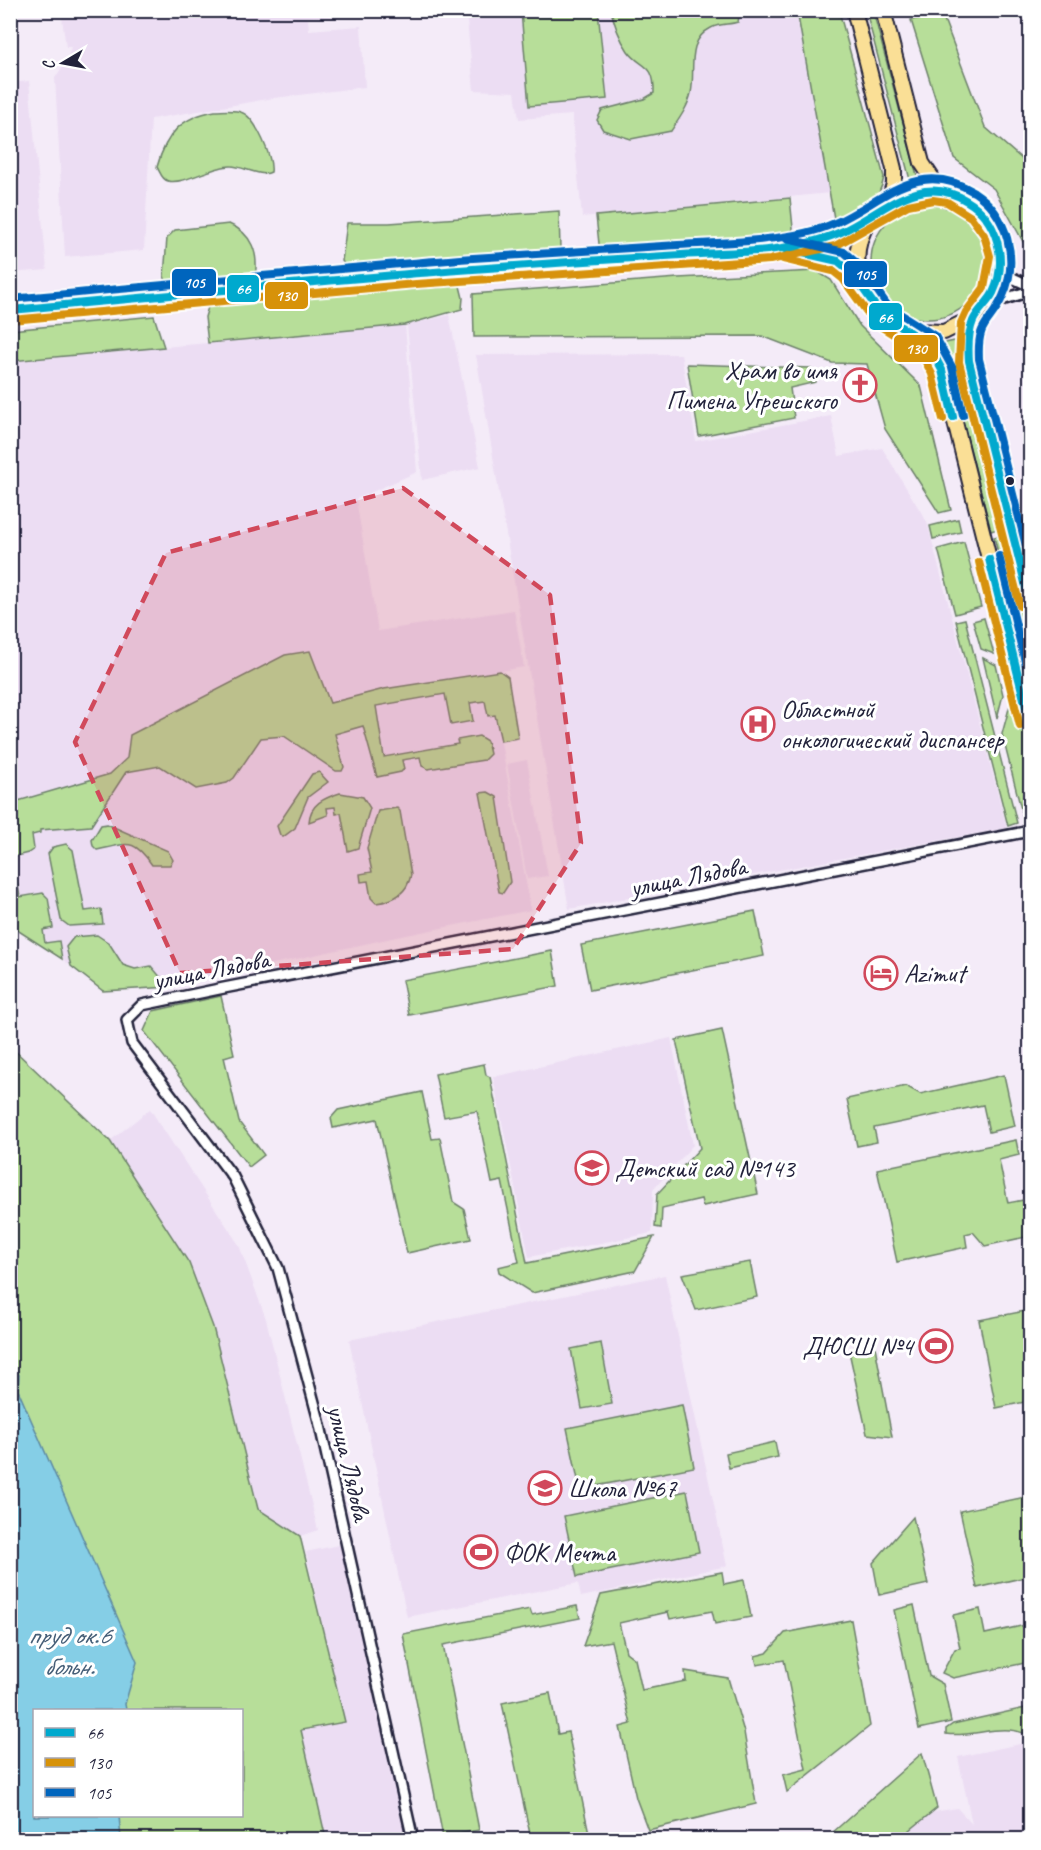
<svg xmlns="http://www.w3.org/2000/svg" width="1041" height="1850" viewBox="0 0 1041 1850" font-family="Caveat,sans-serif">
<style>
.built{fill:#ecddf3}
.green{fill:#b7de99;stroke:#6c806a;stroke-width:1.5;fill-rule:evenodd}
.water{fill:#85cee6;stroke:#5d89a2;stroke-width:1.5}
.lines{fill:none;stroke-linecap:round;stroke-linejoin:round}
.street-casing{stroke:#22223b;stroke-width:14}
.primary-casing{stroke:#22223b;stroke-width:18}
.street{stroke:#fff;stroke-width:9}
.primary{stroke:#fadf96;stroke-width:14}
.bus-1-casing{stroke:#fff;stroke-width:12}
.bus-2-casing{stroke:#fff;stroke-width:12}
.bus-3-casing{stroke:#fff;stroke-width:12}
.bus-1{stroke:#00a9ce;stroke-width:8}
.bus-2{stroke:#d79209;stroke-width:8}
.bus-3{stroke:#0065bd;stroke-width:8}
.marked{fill:#d1495b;fill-opacity:0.2;stroke:#d1495b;stroke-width:4.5;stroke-dasharray:12 8;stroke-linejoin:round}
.bus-dot{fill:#22223b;stroke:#fff;stroke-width:2}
.labels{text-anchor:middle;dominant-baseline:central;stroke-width:6;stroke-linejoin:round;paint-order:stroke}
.poi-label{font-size:26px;fill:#22223b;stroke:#fff;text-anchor:start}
.street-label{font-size:26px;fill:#22223b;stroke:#fff}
.water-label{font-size:27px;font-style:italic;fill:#455e77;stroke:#fff}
.line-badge{stroke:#fff;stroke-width:2}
.badge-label{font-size:16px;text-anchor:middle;font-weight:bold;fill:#fff}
</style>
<rect width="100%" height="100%" fill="#f4ebf8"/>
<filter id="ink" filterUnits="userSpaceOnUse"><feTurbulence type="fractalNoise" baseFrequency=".0167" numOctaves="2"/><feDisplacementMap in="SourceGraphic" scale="12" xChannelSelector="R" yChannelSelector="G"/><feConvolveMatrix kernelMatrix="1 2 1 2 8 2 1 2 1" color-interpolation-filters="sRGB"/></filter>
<g filter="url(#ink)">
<g class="built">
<polygon points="61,11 352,11 353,15 308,18 309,30 361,26 365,87 274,98 151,119 144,250 65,257 55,78 67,60 71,47 66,47"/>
<polygon points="466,11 797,11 830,193 582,217 572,115 519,119 515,92 474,90"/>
<polygon points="29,81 47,270 11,273 11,83"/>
<polygon points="449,315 480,467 422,480 407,325"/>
<polygon points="405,325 417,472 356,499 378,631 514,610 524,667 501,671 508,677 518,738 501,742 531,910 392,938 169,987 103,991 62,959 11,926 10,361"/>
<polygon points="681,354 696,441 831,416 839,456 882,448 927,522 1007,828 569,909 476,355"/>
<polygon points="527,760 548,876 527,879 507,764"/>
<polygon points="671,1038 693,1145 653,1190 652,1233 529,1257 493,1077"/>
<polygon points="150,1109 239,1245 266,1319 318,1530 300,1536 258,1509 213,1327 189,1263 110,1141"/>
<polygon points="665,1275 727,1566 581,1597 578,1583 407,1617 349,1340"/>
<polygon points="343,1544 409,1839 326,1839 301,1729 344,1722 306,1552"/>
<polygon points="1025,1743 1030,1769 1030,1839 887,1840 917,1815 957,1808 972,1824 958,1757"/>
</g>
<g class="green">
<polygon points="521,11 598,11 607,99 529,106"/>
<path d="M611 11H740L738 22C729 25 720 23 711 28 685 41 696 71 691 93 688 107 679 119 671 131L631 139 603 130 597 120 602 110 644 99 654 93C655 62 641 69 628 51 619 38 615 25 611 11Z"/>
<path d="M797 11H839L884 177C879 206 859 211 835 224Z"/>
<polygon points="866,11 873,11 918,179 910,180"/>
<polygon points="942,14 985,127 1030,166 1030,254 994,189 954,158 911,20"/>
<path d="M215 111C223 111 235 109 243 113 256 119 273 158 271 172 261 178 243 166 231 166 212 166 184 185 168 181 162 180 160 172 157 167 166 134 181 117 215 111Z"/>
<polygon points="790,198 793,228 789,239 600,253 596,216"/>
<circle cx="928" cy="262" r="57"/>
<polygon points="559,211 560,249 555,257 350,272 342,261 347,223 389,223"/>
<path d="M229 224C252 233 259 254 255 277L173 283 166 281 164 276 167 238 175 230Z"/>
<polygon points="816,271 831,280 860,326 921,386 951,510 939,513 885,429 867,364 832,363 762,336 474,337 473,294 678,278"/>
<polygon points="460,286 463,298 462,309 405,325 208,343 205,317 209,304"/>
<polygon points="154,316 164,347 11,361 11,330"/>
<polygon points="955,341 1000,528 991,531 946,355 940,344"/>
<polygon points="687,364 811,368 816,382 790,388 794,418 699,436"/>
<polygon points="958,519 961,532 933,539 930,526"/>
<polygon points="1003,535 1030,642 1030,679 994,537"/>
<polygon points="964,542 981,607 955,614 938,549"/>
<polygon points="984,618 994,654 981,649 973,621"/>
<polygon points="965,619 1017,823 1008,826 956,621"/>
<polygon points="310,651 330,703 384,689 500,671 508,677 518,738 501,741 495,715 488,716 485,701 470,703 473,721 451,725 445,694 376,706 384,757 458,744 457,740 479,736 487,741 490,754 484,760 428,769 422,766 420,757 402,760 404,769 401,772 377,777 363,726 335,734 344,767 342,771 336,771 284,736 261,738 234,778 227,783 196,789 160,766 126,772 91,826 40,830 40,833 32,835 34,849 28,853 12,857 20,897 43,893 48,898 53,928 43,930 45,943 59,941 62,959 11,926 11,803 110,774 127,758 130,735 285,655"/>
<polygon points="983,658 996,665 1003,695 997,718"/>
<path d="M1011 701C1034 719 1030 798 1030 827L1026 829 1002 734Z"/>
<polygon points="319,772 328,782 308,797 295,828 283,837 280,835 277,826 312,774"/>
<polygon points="488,792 497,797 510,882 503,893 499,892 480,793"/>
<path d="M340 793 363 797 370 808 358 848 348 851 341 813 336 814 335 807 327 808 328 815 309 822C310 804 324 798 340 793Z"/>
<path d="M397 808 400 811 411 875C407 893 394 901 376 903L371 898 368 881 361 882 360 874 372 872 367 848 378 811Z"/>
<path d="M107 824 168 851 173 860 170 865H152C133 837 128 844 97 850L93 846 92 840 101 825Z"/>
<polygon points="66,844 73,850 85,911 101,909 103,924 69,926 61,920 48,854 53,847"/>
<polygon points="755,911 764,956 590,990 581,945"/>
<polygon points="97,935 109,943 123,965 135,969 151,966 169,987 103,991 71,966 66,947 74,937"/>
<polygon points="552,951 558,986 409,1015 402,980"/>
<polygon points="221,996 234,1054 224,1057 239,1122 264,1155 249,1167 144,1031 153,1011"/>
<polygon points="722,1030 758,1194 703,1206 701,1199 662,1208 661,1228 655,1227 657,1194 700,1148 676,1040"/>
<path d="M10 1046 110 1141 189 1263 213 1327 258 1509 300 1536 345 1722 301 1730 326 1839H11ZM34 1710H242V1816H34Z"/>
<polygon points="484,1064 486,1075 490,1077 527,1263 654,1237 635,1271 532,1293 499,1272 498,1267 519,1262 502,1181 492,1183 477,1111 444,1117 435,1074"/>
<polygon points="1004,1075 1015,1126 989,1132 983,1105 874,1128 877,1142 857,1146 847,1099 906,1086 920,1094"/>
<polygon points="422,1092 432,1139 440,1138 453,1202 464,1209 471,1239 407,1253 377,1119 333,1128 331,1118 338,1110"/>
<polygon points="1016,1140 1019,1155 999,1160 1008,1203 1029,1199 1030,1236 985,1246 973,1232 965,1234 967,1247 897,1262 877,1169"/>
<polygon points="750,1262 757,1297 696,1310 682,1274"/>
<polygon points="1030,1310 1030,1401 996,1408 979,1320"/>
<polygon points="873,1336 892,1437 867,1434 850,1356 859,1339"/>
<polygon points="601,1343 612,1404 582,1409 571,1349"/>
<polygon points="682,1405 694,1467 580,1489 567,1428"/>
<polygon points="775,1442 778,1457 729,1468 726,1453"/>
<polygon points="687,1491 699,1552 577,1577 564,1516"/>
<polygon points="1030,1496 1030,1576 977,1588 960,1511"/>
<polygon points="913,1517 928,1584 879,1595 873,1563"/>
<polygon points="722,1572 724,1584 744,1580 751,1617 715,1624 712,1611 670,1619 668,1612 619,1623 626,1652 635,1659 642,1690 686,1681 685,1671 728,1678 744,1732 756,1804 648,1830 636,1798 620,1727 631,1724 611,1641 583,1646 601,1595"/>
<polygon points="914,1605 929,1676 943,1684 951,1722 919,1729 894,1610"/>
<polygon points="577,1606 580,1618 443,1645 479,1830 443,1837 403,1634 530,1609 532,1615"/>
<polygon points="980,1609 985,1634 1030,1624 1030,1662 953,1678 942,1673 955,1649 960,1648 953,1615"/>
<polygon points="851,1620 870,1726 787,1792 783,1775 806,1769 784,1660 757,1665 755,1656 767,1653 785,1633"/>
<polygon points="550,1693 558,1734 568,1732 590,1838 507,1839 530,1834 502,1703"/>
<path d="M1030 1707V1744L1028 1735C1002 1722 974 1738 946 1734V1729L953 1724Z"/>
<polygon points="922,1753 937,1808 899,1839 868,1839 863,1835 832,1833"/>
</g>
<polygon class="water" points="10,1359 19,1375 18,1390 137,1662 125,1704 126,1710 34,1710 34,1816 119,1816 121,1839 11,1839"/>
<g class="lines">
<g class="street-casing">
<g id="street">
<polyline points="1000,272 1030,286"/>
<polyline points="986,305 1030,291"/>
<polyline points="413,1840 319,1421 278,1268 233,1177 132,1043 127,1020 142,1005 224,988 1030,831"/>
</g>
</g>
<g class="primary-casing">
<g id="primary">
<polyline points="854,10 894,169 894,184 888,203"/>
<polyline points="883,10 922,163 940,190"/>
<path d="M786 249C820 255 838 255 860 284"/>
<polyline points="10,310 469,269 781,248 832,236 873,216"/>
<polyline points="913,331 944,332 974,317"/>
<path d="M1030 603 969 361C968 347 967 328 975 316 990 294 1003 287 1001 256 991 152 832 181 861 283 872 320 902 320 926 342 934 349 938 360 942 370L1030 723"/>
</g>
</g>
<use href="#street" class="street"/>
<use href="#primary" class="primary"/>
<g class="bus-1-casing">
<g id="bus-1">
<polyline points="785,249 838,261 851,272 881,314 928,344 942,370 953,417"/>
<path d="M10 310C165 296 319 280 473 269 542 264 612 259 681 255 710 253 739 253 768 250 793 247 818 242 841 232 883 213 919 171 967 201 998 219 1008 261 993 293 988 303 978 310 973 321 968 333 968 348 969 361L1030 603"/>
<polyline points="989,559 1030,723"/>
</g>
</g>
<g class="bus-2-casing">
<g id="bus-2">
<polyline points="783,259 833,271 843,279 874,322 920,351 932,374 943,419"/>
<polyline points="11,320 416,284 770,260 835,246 908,205 933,200 947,202 971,217 984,235 990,256 984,288 966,312 961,323 959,362 1020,606"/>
<polyline points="979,562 1020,726"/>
</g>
</g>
<g class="bus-3-casing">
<g id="bus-3">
<polyline points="787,239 844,252 859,265 888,306 935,336 952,367 963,415"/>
<path d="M10 299C165 285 319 270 473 258 541 254 610 249 678 245 707 243 737 243 766 239 789 237 813 233 835 223 883 202 917 157 974 192 1008 214 1019 260 1003 296 990 326 977 319 979 359L1030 562"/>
<polyline points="999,556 1030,682"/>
</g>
</g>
<use href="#bus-1" class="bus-1"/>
<use href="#bus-2" class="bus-2"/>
<use href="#bus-3" class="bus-3"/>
</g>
</g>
<path class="marked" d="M403 488 550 595 581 843 513 949 180 973 75 742 166 553Z"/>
<defs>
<g id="church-ring" transform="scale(1.725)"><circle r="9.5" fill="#fff" stroke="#d1495b" stroke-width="1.5"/><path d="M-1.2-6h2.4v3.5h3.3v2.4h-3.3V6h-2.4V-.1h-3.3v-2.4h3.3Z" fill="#d1495b"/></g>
<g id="hospital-ring" transform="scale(1.725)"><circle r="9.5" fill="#fff" stroke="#d1495b" stroke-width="1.5"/><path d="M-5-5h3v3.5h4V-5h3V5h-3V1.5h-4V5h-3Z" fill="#d1495b"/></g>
<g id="hotel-ring" transform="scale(1.725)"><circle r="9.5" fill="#fff" stroke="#d1495b" stroke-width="1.5"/><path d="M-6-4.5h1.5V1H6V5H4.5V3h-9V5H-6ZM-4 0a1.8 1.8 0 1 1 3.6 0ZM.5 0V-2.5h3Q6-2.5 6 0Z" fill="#d1495b"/></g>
<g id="school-ring" transform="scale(1.725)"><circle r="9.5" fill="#fff" stroke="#d1495b" stroke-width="1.5"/><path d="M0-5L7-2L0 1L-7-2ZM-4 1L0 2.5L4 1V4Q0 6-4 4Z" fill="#d1495b"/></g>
<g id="stadium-ring" transform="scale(1.725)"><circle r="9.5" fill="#fff" stroke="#d1495b" stroke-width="1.5"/><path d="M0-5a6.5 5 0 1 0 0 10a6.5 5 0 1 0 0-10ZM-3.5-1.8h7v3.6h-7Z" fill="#d1495b"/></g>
</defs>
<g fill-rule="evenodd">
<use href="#church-ring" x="860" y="385"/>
<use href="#hospital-ring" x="758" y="724"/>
<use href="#hotel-ring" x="881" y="973"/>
<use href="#school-ring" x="592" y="1168"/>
<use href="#stadium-ring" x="936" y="1346"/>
<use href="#school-ring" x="545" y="1488"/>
<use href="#stadium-ring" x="481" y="1552"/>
</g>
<circle class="bus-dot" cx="1010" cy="481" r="5"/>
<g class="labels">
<g class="poi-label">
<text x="837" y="370" text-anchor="end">Храм во имя<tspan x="837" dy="30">Пимена Угрешского</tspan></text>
<text x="781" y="709">Областной<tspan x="781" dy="30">онкологический диспансер</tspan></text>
<text x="904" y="973">Azimut</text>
<text x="615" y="1168">Детский сад №143</text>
<text x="913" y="1346" text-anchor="end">ДЮСШ №4</text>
<text x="568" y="1488">Школа №67</text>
<text x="504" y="1552">ФОК Мечта</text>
</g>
<g class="street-label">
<text transform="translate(688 877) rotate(-11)">улица Лядова</text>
<text transform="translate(211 970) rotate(-11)">улица Лядова</text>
<text transform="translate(349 1463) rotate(77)">улица Лядова</text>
</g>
<g class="water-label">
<text x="69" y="1635">пруд ок.6<tspan x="69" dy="31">больн.</tspan></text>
</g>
</g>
<g class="line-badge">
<rect x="843" y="260" width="45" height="28" rx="6" fill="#0065bd"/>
<rect x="171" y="268" width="46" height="29" rx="6" fill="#0065bd"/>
<rect x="226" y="274" width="34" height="29" rx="6" fill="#00a9ce"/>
<rect x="264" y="281" width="45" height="29" rx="6" fill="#d79209"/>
<rect x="868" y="302" width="35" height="29" rx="6" fill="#00a9ce"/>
<rect x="893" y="334" width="46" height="29" rx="6" fill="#d79209"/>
</g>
<g class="badge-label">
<text x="865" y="280">105</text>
<text x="194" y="288">105</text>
<text x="243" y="294">66</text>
<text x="286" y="301">130</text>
<text x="885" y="323">66</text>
<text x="916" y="354">130</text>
</g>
<rect width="1041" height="1850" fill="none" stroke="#fff" stroke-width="36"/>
<rect x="18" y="18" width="1005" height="1814" fill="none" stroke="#22223b" stroke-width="2" filter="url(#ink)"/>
<rect x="33" y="1709" width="210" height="108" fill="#ffffff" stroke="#a7a7b1" stroke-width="1.5"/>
<rect x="45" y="1728" width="30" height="9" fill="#00a9ce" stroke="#a7a7b1" stroke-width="1.5"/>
<text x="87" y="1739" font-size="18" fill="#22223b">66</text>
<rect x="45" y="1758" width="30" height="9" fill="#d79209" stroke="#a7a7b1" stroke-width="1.5"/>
<text x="87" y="1769" font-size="18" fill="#22223b">130</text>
<rect x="45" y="1788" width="30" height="9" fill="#0065bd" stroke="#a7a7b1" stroke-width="1.5"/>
<text x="87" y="1799" font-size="18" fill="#22223b">105</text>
<g transform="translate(63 63) rotate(260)" stroke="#ffffff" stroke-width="4.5" paint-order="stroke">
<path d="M0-4.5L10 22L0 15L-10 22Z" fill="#22223b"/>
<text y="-9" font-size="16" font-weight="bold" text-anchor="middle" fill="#22223b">С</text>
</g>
</svg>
